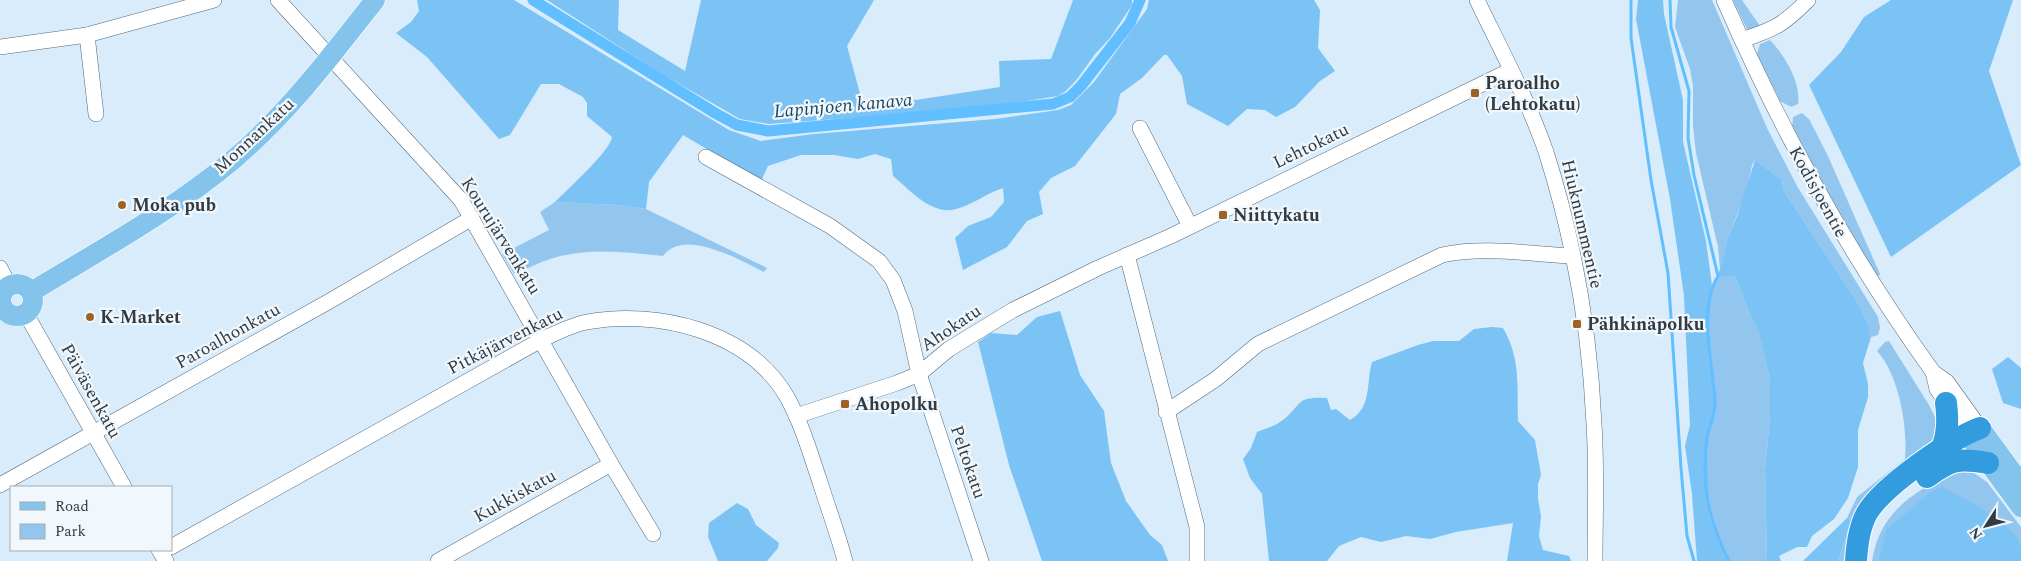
<svg xmlns="http://www.w3.org/2000/svg" width="2021" height="561" viewBox="0 0 2021 561" font-family="Spectral,serif">
<style>
.green{fill:#92c6ee}
.forest{fill:#7bc2f5}
.lines{fill:none;stroke-linecap:round;stroke-linejoin:round}
.stream{stroke:#61beff;stroke-width:3}
.canal{stroke:#61beff;stroke-width:11}
.minor-casing{stroke:#576774;stroke-width:16}
.major-casing{stroke:#fff;stroke-width:21}
.highway-casing{stroke:#fff;stroke-width:24}
.minor{stroke:#fff;stroke-width:15}
.major{stroke:#84c4ec;stroke-width:20}
.highway{stroke:#329cdf;stroke-width:22}
.poi-dot{fill:#9f6226;stroke:#f0f8fe;stroke-width:2}
.labels{text-anchor:middle;dominant-baseline:central;stroke-width:4.5;stroke-linejoin:round;paint-order:stroke}
.poi-label{font-size:18px;font-weight:bold;fill:#333a40;stroke:#f0f8fe;text-anchor:start}
.street-label{font-size:18px;fill:#333a40;stroke:#f0f8fe}
.water-label{font-size:19px;font-style:italic;fill:#1f4661;stroke:#f0f8fe}
</style>
<rect width="100%" height="100%" fill="#d9ecfb"/>
<g class="green">
<polygon points="1678,0 1712,0 1767,128 1797,186 1878,317 1880,328 1878,335 1871,337 1868,323 1858,303 1784,191 1782,180 1755,160 1752,165 1746,193 1728,237 1720,269 1718,247 1696,153 1693,126 1693,86 1690,69 1675,27"/>
<polygon points="1733,0 1742,0 1760,26 1748,31"/>
<path d="M1770 40C1785 56 1801 82 1798 104L1791 107 1780 101 1757 54 1760 44Z"/>
<polygon points="1802,113 1809,119 1827,154 1880,274 1878,277 1841,217 1792,128 1793,117"/>
<path d="M555 202 619 205 646 209 767 268 764 272C740 260 683 227 663 256 626 252 587 247 550 259 538 263 526 269 514 274L502 254 549 230 540 212Z"/>
<path d="M1718 276H1735L1750 314 1758 328 1770 379V419L1765 469 1767 561H1729C1708 520 1701 484 1707 438 1709 426 1716 413 1715 401 1713 366 1698 308 1718 276Z"/>
<path d="M1889 341 1929 405 1937 421V434L1931 447 1891 479 1850 561H1838L1851 521 1847 518 1857 497 1905 459C1908 427 1899 375 1877 351L1885 342Z"/>
<path d="M1960 470 1974 473 1987 482 2021 527V561H1872C1880 510 1916 490 1960 470Z"/>
</g>
<g class="forest">
<path d="M417 0H514L729 130 761 141 814 134 995 119 1058 110 1071 105 1094 82 1147 9 1149 0H1314L1320 10 1318 48 1335 71 1320 81 1295 107 1276 117 1265 110 1247 109 1228 126 1187 104 1182 76 1167 55H1164L1142 78 1120 94 1116 114 1075 166 1051 178 1039 192 1043 214 1027 221 1007 247 963 270 955 238 968 226 991 217 1004 202 1003 188C987 193 972 205 956 209 932 216 910 190 893 176L891 159 875 154 858 159 834 155H801L768 166 761 181 683 135 649 182 646 209 619 205 555 202C567 190 611 150 612 137L587 116V103L583 97 559 84H541L510 135 499 139 427 57 396 33 411 22 419 11Z"/>
<polygon points="547,0 619,0 618,30 685,71 701,0 874,0 847,46 864,108 1000,87 999,61 1051,59 1073,0 1132,0 1132,5 1110,38 1095,54 1078,78 1066,91 1058,96 1006,104 889,115 769,124 740,119 662,74"/>
<polygon points="1638,0 1663,0 1664,14 1683,100 1683,142 1706,241 1712,285 1708,307 1709,360 1716,403 1707,439 1709,514 1716,535 1729,561 1697,561 1692,494 1685,446 1690,425 1684,296 1670,199 1636,19"/>
<polygon points="1891,0 2013,0 1989,71 2021,165 1891,257 1809,85 1841,52 1864,17"/>
<polygon points="1755,160 1782,180 1784,191 1858,303 1868,323 1871,337 1863,363 1868,384 1868,397 1858,430 1858,467 1848,498 1834,519 1812,536 1807,547 1797,547 1779,556 1781,561 1767,561 1765,469 1770,419 1770,379 1758,329 1750,314 1735,276 1718,276 1728,237 1738,214"/>
<polygon points="1060,311 1080,375 1104,411 1111,463 1126,501 1150,535 1162,545 1168,561 1042,561 1009,465 978,342 991,333 1017,335 1037,317"/>
<path d="M1492 327 1503 328C1521 358 1517 388 1518 421L1535 440 1541 475 1538 484V499L1541 516 1539 536 1543 550 1569 556 1571 561H1507L1513 523 1456 532 1430 539 1406 536 1381 542 1361 537 1339 546 1327 561H1269L1262 494 1250 478 1243 459 1251 448 1257 432C1264 429 1273 427 1280 422 1303 407 1292 396 1327 398L1331 410 1336 409 1350 420C1372 408 1366 383 1372 362L1418 345 1433 341H1459L1474 329Z"/>
<polygon points="2008,357 2021,368 2021,409 2003,403 1992,369"/>
<path d="M1942 487C1962 497 2015 524 2021 545 2021 550 2021 556 2021 561H1879L1886 530 1932 491Z"/>
<polygon points="737,503 748,509 756,525 779,543 778,548 767,561 718,561 708,537 709,523"/>
<polygon points="1847,518 1851,521 1838,561 1803,561"/>
</g>
<g class="lines">
<g class="stream">
<polyline points="1631,0 1631,38 1651,180 1668,273 1681,468 1687,536 1694,561"/>
<path d="M1670 0 1671 27 1689 91 1688 138 1694 175 1718 276C1698 308 1713 366 1715 401 1716 413 1709 426 1707 438 1701 484 1708 520 1729 561"/>
</g>
<polyline class="canal" points="533,0 715,113 737,125 768,131 1053,104 1070,97 1081,86 1130,23 1140,0"/>
<g class="minor-casing">
<g id="minor">
<polyline points="278,0 461,200 611,464 653,534"/>
<path d="M1477 0C1501 50 1528 100 1546 152 1574 240 1590 333 1594 424 1597 470 1595 516 1595 561"/>
<path d="M1724 0C1782 133 1848 254 1933 372L1947 382 1980 428"/>
<polyline points="87,35 96,114"/>
<path d="M1742 40C1775 29 1783 25 1808 0"/>
<polyline points="0,47 87,35 214,0"/>
<polyline points="1140,128 1190,226"/>
<polyline points="706,157 830,226 879,261 893,280 905,311 919,374 981,561"/>
<polyline points="1127,255 1197,527 1197,561"/>
<polyline points="0,268 9,285"/>
<polyline points="26,314 124,487"/>
<polyline points="1933,372 1937,389 1967,433"/>
<path d="M1166 412 1216 379 1258 344 1442 255C1484 246 1530 254 1572 256"/>
<polyline points="796,416 897,383 919,374 949,349 1013,310 1098,268 1171,236 1511,70"/>
<polyline points="0,485 328,302 472,218"/>
<path d="M171 547 541 340C556 333 571 325 587 322 657 309 749 331 787 397 802 424 810 453 820 482 828 508 838 534 845 561"/>
<polyline points="159,550 166,561"/>
<polyline points="438,561 611,464"/>
</g>
</g>
<g class="major-casing">
<g id="major">
<circle cx="17" cy="300" r="16"/>
<path d="M31 292C100 250 172 211 234 159 288 113 332 55 375 0"/>
<polyline points="1980,428 2021,484"/>
<polyline points="1967,433 2021,507"/>
</g>
</g>
<g class="highway-casing">
<g id="highway">
<path d="M1942 449C1948 433 1948 420 1946 403"/>
<path d="M1927 477C1952 459 1958 458 1988 463"/>
<path d="M1856 561C1857 544 1859 527 1867 513 1883 486 1951 439 1980 428"/>
</g>
</g>
<use href="#minor" class="minor"/>
<use href="#major" class="major"/>
<use href="#highway" class="highway"/>
</g>
<g class="poi-dot">
<rect x="1470" y="88" width="10" height="10" rx="2.5"/>
<circle cx="122" cy="205" r="5"/>
<rect x="1218" y="210" width="10" height="10" rx="2.5"/>
<circle cx="90" cy="317" r="5"/>
<rect x="1572" y="319" width="10" height="10" rx="2.5"/>
<rect x="840" y="399" width="10" height="10" rx="2.5"/>
</g>
<g class="labels">
<g class="poi-label">
<text x="1485" y="83">Paroalho<tspan x="1485" dy="21">(Lehtokatu)</tspan></text>
<text x="132" y="205">Moka pub</text>
<text x="1233" y="215">Niittykatu</text>
<text x="100" y="317">K-Market</text>
<text x="1587" y="324">Pähkinäpolku</text>
<text x="855" y="404">Ahopolku</text>
</g>
<g class="street-label">
<text transform="translate(254 136) rotate(-43)">Monnankatu</text>
<text transform="translate(1311 146) rotate(-26)">Lehtokatu</text>
<text transform="translate(1818 192) rotate(61)">Kodisjoentie</text>
<text transform="translate(1582 224) rotate(77)">Hiuknummentie</text>
<text transform="translate(501 236) rotate(58)">Kourujärvenkatu</text>
<text transform="translate(951 328) rotate(-34)">Ahokatu</text>
<text transform="translate(228 336) rotate(-29)">Paroalhonkatu</text>
<text transform="translate(505 341) rotate(-27)">Pitkäjärvenkatu</text>
<text transform="translate(91 391) rotate(61)">Päiväsenkatu</text>
<text transform="translate(968 462) rotate(71)">Peltokatu</text>
<text transform="translate(515 496) rotate(-29)">Kukkiskatu</text>
</g>
<g class="water-label">
<text transform="translate(843 106) rotate(-5)">Lapinjoen kanava</text>
</g>
</g>
<rect x="10" y="486" width="162" height="65" fill="#f0f8fe" stroke="#a4acb2"/>
<rect x="20" y="502" width="25" height="8" fill="#84c4ec" stroke="#a4acb2"/>
<text x="55" y="511" font-size="15" fill="#333a40">Road</text>
<rect x="20" y="524" width="25" height="15" fill="#92c6ee" stroke="#a4acb2"/>
<text x="55" y="536" font-size="15" fill="#333a40">Park</text>
<g transform="translate(1986 526) rotate(234)" stroke="#f0f8fe" stroke-width="4" paint-order="stroke">
<path d="M0-4L9 19L0 12L-9 19Z" fill="#333a40"/>
<text y="-8" font-size="14" font-weight="bold" text-anchor="middle" fill="#333a40">N</text>
</g>
</svg>
